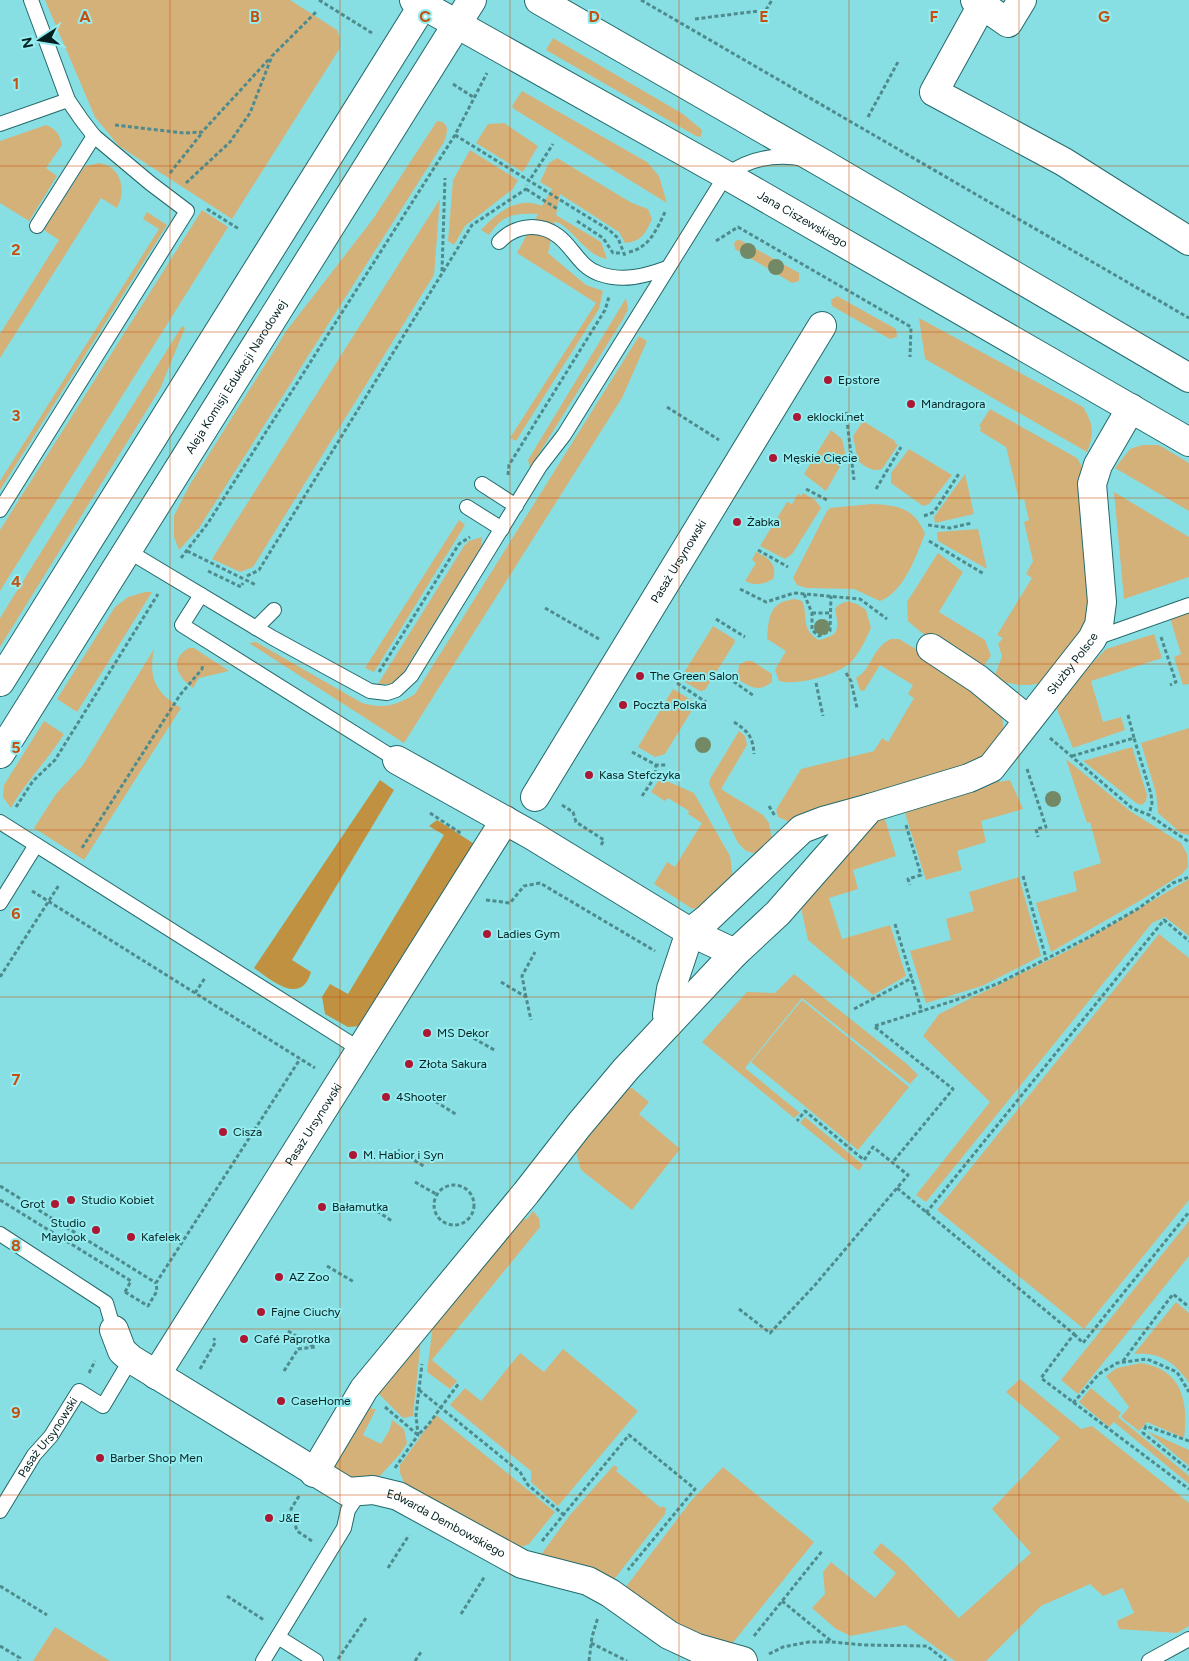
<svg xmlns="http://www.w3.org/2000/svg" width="1189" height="1661" viewBox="0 0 1189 1661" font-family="Figtree,sans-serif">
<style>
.green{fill:#d5b17a}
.forest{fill:#bf9141}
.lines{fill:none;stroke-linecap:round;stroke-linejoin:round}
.lane-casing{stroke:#24696b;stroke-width:16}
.street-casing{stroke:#24696b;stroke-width:30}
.secondary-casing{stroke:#24696b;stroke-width:30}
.path{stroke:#4e8b8d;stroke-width:3;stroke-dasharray:4 2.5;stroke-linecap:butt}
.lane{stroke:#fff;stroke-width:14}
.street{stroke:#fff;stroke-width:28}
.secondary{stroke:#fff;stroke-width:28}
.tree{fill:#738966}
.grid{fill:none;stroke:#c6500f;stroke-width:1;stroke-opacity:0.55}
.poi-dot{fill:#ac1733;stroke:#95edf0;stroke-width:2}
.labels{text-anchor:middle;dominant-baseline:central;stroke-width:4;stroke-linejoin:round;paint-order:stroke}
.street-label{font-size:12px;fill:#042021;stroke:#95edf0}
.poi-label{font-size:12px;fill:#042021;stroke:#95edf0;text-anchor:start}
.grid-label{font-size:16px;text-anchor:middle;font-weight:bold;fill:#c6500f;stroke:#95edf0;stroke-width:4;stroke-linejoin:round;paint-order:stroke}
</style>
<rect width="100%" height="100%" fill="#88dfe3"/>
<g class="green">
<polygon points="45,0 290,0 337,30 340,38 340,48 232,219 119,146 95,117"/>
<polygon points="553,38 683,114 702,130 701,137 696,136 546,50"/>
<polygon points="522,91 647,162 659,176 667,203 514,109 512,106"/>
<path d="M437 121C450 122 448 132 444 142L199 528 179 550 174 537V516L189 486 287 330 373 219Z"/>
<polygon points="504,123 538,146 523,172 476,143 488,124"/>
<path d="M46 125C56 129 60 134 62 145L46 168 57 176 29 221 0 203V141Z"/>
<polygon points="470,150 518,180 513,189 465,226 454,245 448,241 453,180"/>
<path d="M557 158 632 203 648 209 652 219C646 233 641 242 625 243L619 232 560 194 556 215 601 242 607 259C586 256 574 229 555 221L548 253 586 285 603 291 599 309 516 441 510 438 596 303 517 253 538 214C514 213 503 214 489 235L481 230C497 213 518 195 542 206L552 189 540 182 549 163Z"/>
<path d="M99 163C121 166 127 190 117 208L101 198 0 358V334L59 240 44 230 82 170 86 166Z"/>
<polygon points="440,199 434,275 253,567 240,572 212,559"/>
<polygon points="202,210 228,227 0,591 0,530"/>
<polygon points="147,212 167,225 0,490 0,481 159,229 143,219"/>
<polygon points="737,240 740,240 799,273 799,281 792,283 735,249 734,243"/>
<polygon points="837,296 896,329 897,337 890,339 832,306 831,300"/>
<polygon points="626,298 628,309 623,319 530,468 528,460"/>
<path d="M919 318 1083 407C1093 423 1095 434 1087 452L925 359Z"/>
<polygon points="182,326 185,328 160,389 0,647 0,618"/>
<path d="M639 336 647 341 622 398 404 743 249 643 256 642 362 703C384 709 395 706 415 694Z"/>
<path d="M990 409 1077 458 1081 465C1084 500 1098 597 1085 625 1077 644 1055 666 1041 683 1024 687 1010 685 994 678L1002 656 998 644 1003 638 997 635 1032 578 1026 574 1033 561 1024 522 1029 520 1024 499 1019 500 1006 447 980 431 981 427 979 426Z"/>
<path d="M863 421 895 441V443L898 445 882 469C872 472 866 467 858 461L853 436Z"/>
<polygon points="831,430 842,439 847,462 842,463 826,491 804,474"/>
<polygon points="1142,445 1159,445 1189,463 1189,511 1115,468 1130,449"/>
<polygon points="909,449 952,475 929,504 923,506 891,483 891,473"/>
<polygon points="965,474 974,514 935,523 934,517"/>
<polygon points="1114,492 1189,537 1189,577 1124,599"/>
<polygon points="803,493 815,500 821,508 792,554 785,559 760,546 787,502 792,504 798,494 801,496"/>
<path d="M872 504C897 505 915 508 925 534 916 556 904 592 880 601L854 589 806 588 797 585 793 578 827 511 830 508Z"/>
<polygon points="459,520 465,525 374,672 365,668"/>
<polygon points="978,529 987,569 938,541 937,532"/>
<polygon points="482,537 481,547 401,676 390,684 378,684 464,546 469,541"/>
<path d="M756 552C769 558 778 565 773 579 762 585 756 586 745 581L756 563 752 560Z"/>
<path d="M938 553 963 572 939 612 985 640 991 656 983 666C962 665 925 636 908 621L907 602Z"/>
<polygon points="145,592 152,592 77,712 57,699 115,607 128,597"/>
<path d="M795 599 802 601C809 618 800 627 818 640 840 636 839 629 835 609 845 597 855 602 866 610L871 628C866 639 860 652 852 661 839 675 797 686 779 681L775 670 786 651 767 639C769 616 769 602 795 599Z"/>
<polygon points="1189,612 1189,684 1183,685 1174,657 1181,654 1170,618"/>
<polygon points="713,626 734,639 735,642 705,690 700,691 680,679"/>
<polygon points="1154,634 1162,658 1091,681 1103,722 1121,717 1125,730 1073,748 1056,707 1079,677 1106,649"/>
<path d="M891 639H899L977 685 1001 709 1004 732 985 757 969 767 792 823 778 817 776 810 801 769 874 751 882 738 888 742 914 698 908 694 913 685 880 665 864 691 860 690 856 678C872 670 872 647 891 639Z"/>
<path d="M189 648H194L229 671 199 678 193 688C178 678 168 659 189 648Z"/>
<path d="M154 649C148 678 156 693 181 708L84 860 34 828 56 794 83 765Z"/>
<path d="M746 661H752L772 674V682C758 693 751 687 737 679L739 665Z"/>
<polygon points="673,689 693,701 694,707 665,754 655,757 638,747"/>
<path d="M44 721 64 734C48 760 26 781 11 808L3 797 4 785Z"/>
<polygon points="1189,728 1189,835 1181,833 1158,813 1156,793 1141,743"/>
<polygon points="739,731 745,736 747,745 721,789 763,815 769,823 772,840 763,850 754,853 746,851 738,843 709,784 710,779"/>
<polygon points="1132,747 1147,795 1146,801 1142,805 1136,803 1083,761"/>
<polygon points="1066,759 1130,811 1181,843 1187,854 1188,867 1182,874 1141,900 1051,952 1036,903 1077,891 1073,872 1101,863 1090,822 1087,823"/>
<polygon points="996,773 1000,782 1010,780 1023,809 981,821 986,842 957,851 962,870 926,880 905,813 989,786 989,779"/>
<polygon points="660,778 694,793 730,856 733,878 703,910 691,908 654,884 667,862 675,867 702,823 688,814 689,811 668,798 665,801 651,792"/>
<polygon points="885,819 896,856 853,870 858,889 829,898 842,939 890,925 906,976 873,995 808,940 800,903 875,822"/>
<polygon points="1019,877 1041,956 982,986 926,1003 910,951 951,940 946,919 974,911 969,892"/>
<polygon points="1189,879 1189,936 1165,917 1152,923 926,1202 916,1195 990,1102 923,1036 939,1014 1067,951"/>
<polygon points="1159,934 1189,958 1189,1200 1084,1329 937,1210"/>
<polygon points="794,974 907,1064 918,1075 910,1084 802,998 745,1068 800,1113 794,1118 702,1042 747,992 775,993"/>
<polygon points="802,1000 909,1087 858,1150 751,1062"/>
<polygon points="621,1088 632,1088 649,1102 639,1114 680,1149 632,1210 581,1170 575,1148"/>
<polygon points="805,1117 863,1165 859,1171 800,1123"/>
<polygon points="533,1211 539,1218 540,1227 432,1360 457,1381 450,1389 427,1372 434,1316 513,1219 527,1219"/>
<polygon points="1189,1221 1189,1256 1078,1394 1061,1380"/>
<path d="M1176 1302 1189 1313V1383C1175 1362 1160 1352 1134 1354Z"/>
<polygon points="422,1329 413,1416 403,1418 377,1392"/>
<polygon points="563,1349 638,1411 558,1506 531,1482 531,1471 450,1405 465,1388 481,1401 520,1353 544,1372"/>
<path d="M1141 1363C1181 1369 1189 1400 1184 1438L1147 1422 1139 1431 1121 1417 1129 1407 1106 1376 1117 1368Z"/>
<polygon points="1020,1379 1081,1429 1092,1426 1189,1503 1189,1626 1177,1633 1119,1629 1117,1621 1134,1613 1123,1588 1103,1596 1090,1584 1041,1606 986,1661 955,1661 905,1625 851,1636 836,1629 812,1608 825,1594 823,1572 831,1562 875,1598 896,1573 873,1553 881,1543 904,1562 959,1618 1031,1553 992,1509 1060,1438 1006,1392"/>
<polygon points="1091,1388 1121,1413 1118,1417 1189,1476 1189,1484 1114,1422 1109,1427 1079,1402"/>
<polygon points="370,1405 372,1409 376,1409 363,1435 381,1444 390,1429 392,1420 404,1429 407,1443 400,1454 378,1478 351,1483 330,1461"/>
<polygon points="436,1415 555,1512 529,1544 518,1548 406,1487 400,1473 400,1465"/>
<polygon points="1147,1431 1189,1450 1189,1466"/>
<polygon points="614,1465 618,1468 616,1471 661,1508 662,1506 666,1508 665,1514 612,1582 540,1556 570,1515"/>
<polygon points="723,1467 814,1542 727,1650 622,1592 691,1501"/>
<polygon points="55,1627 110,1661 33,1661"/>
</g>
<g class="forest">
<path d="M380 780 394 790 292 960 311 972C301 1007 270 979 254 968Z"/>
<polygon points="437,820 476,845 361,1026 348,1027 325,1014 322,997 330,984 348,994 444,835 429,826"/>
</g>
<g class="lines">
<g class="lane-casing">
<g id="lane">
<polyline points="0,124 68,100"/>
<polyline points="37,226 94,136"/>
<path d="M499 242C515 225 539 222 558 236 574 248 579 267 600 274 623 282 645 276 667 268"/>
<polyline points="482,484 516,506"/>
<polyline points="467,507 502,529"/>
<polyline points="0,510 187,211 150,183 94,136 81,119 68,100 31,0"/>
<path d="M128 551 273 638 370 691 387 693 396 690 411 676 540 466 564 435 726 175C749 159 776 153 804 159"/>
<polyline points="201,595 182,625 397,760"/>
<polyline points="256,628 274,610"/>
<polyline points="1093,639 1189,605"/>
<polyline points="0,822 361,1050"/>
<polyline points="0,903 36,845"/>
<polyline points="0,1234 106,1303 114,1330"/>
<path id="s1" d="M0 1511 34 1455 51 1436 79 1391 103 1406 131 1359"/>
<polyline points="278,1637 316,1661"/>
<polyline points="263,1661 344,1528 348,1510 360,1492"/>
<polyline points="1149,1661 1189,1639"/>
</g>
</g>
<g class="street-casing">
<g id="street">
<polyline points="975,0 1008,23 1022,0"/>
<polyline points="982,5 934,92 1064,162 1189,241"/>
<polyline points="931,648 978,679 1028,720"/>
<polyline points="397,760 533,836 690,932 735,953"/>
<path id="s2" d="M535 797 822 326"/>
<polyline points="669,1023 667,1015 671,989 690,932 708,918 802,829 823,821 870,808"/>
<path id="s3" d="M114 1330 122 1351 131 1359 348 1492 373 1490 398 1496 522 1564 588 1581 610 1593 669 1635 697 1648 743 1661"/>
<path id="s4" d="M156 1375 505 820"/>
<path id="s5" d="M314 1473 364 1389 526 1193 579 1125 626 1069 735 953 778 913 870 808 969 778 991 768 1092 639 1099 625 1102 602 1092 484 1098 465 1131 408"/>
</g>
</g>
<g class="secondary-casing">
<g id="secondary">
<path id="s6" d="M414 0 726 175 1189 442"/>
<polyline points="539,0 824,164 1189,378"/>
<polyline points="0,682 426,0"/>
<path id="s7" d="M0 754 472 0"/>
</g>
</g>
<g class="path">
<polyline points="319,0 372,33"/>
<polyline points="641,0 1189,318"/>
<polyline points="695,19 766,10 772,0"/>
<polyline points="453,84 473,97"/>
<polyline points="868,117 898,62"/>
<polyline points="115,125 184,133 202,132 270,58"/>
<polyline points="455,135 609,230 618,238 625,256"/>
<polyline points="170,173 202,133"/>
<polyline points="531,178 553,144"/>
<polyline points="186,183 230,142 250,113 272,56 317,11"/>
<polyline points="526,189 559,210"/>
<polyline points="207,209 239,229"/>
<polyline points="577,221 603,238 613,253 620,253"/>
<polyline points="716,241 738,227 911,327 910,357"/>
<path d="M629 252C649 248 657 229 665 212"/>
<polyline points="442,271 445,178"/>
<polyline points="667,407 719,440"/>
<polyline points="846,412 854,480"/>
<polyline points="508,475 509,465 605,310 609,297"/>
<polyline points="806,489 829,501"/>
<polyline points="876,489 901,447"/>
<polyline points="924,516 934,512 960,472"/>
<polyline points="928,525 950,528 972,523"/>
<polyline points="929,541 984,574"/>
<polyline points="758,550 788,567"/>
<polyline points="187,551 256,585"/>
<polyline points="181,558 208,523 455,135 487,73"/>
<polyline points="208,571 241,587 243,583"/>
<polyline points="247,576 259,570 472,225 526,189 527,185"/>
<polyline points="740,589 766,602 794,593 860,599 887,619"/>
<polyline points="804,594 812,613 812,630 819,636 830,631 831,596"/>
<polyline points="545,608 599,639"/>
<polyline points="812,613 829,613"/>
<polyline points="716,619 745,637"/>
<polyline points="1161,637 1176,682 1170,685"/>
<polyline points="379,672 459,544 470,537"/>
<polyline points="846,673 851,681 857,708"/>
<polyline points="723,674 754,696"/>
<polyline points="677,683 706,702"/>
<polyline points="816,683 823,716"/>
<polyline points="1128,715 1134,738"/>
<path d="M734 722C748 731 753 737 754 754"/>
<polyline points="1050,738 1132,808 1149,815 1189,842"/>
<polyline points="632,752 656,765 667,765"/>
<polyline points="1072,756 1134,738 1151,794 1152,803 1149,815"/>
<polyline points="1027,769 1046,827 1036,829 1038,837"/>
<polyline points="642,796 655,777 656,765"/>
<polyline points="562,805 573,812 576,822 604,840 601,845"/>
<polyline points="769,806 775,816"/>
<polyline points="16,807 33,781 55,760 158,594"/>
<polyline points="430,813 462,834"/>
<polyline points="906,825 921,875 908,879 910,885"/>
<polyline points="82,848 180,695 202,669 203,664"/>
<polyline points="1023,876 1046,958"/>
<polyline points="32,891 315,1068"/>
<polyline points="486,900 510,903 524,886 540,883 655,951"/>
<polyline points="895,924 922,1012"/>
<polyline points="0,977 59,885"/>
<polyline points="501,982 526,997 531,1020"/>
<polyline points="195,993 205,978"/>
<polyline points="526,997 522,976 535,952"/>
<polyline points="854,1009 912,978"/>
<polyline points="875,1026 956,1000 999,983 1089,937 1139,908 1173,883 1189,877"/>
<polyline points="875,1027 953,1089 892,1163"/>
<polyline points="468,1035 496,1051"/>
<polyline points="430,1098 457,1115"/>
<polyline points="398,1150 425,1167"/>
<polyline points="415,1182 436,1194"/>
<circle cx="454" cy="1205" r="20"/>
<polyline points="0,1186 156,1283"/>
<polyline points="897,1188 1074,1334 1041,1378 1189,1489"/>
<polyline points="0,1200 131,1281 125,1292"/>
<polyline points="366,1204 392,1221"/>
<polyline points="926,1213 1164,920 1189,941"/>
<polyline points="327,1266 354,1282"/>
<polyline points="125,1292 148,1306 157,1291 156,1283 300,1059"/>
<polyline points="739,1309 770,1333 815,1285 908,1175 873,1147 864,1160 805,1111 797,1121"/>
<polyline points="288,1331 314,1347"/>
<polyline points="1074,1334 1083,1343 1189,1212"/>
<polyline points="1123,1361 1173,1294 1189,1307"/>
<polyline points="200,1369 215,1343 214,1338"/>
<polyline points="284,1371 298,1349 315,1347"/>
<polyline points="89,1373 95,1361"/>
<polyline points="419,1390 520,1472 528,1485 564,1515"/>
<polyline points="1073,1403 1099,1374 1117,1363 1147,1359 1177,1372 1189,1392"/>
<polyline points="385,1407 418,1435 428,1425 459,1383"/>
<polyline points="1189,1441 1146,1426 1143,1433 1189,1470"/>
<polyline points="395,1468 418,1435 416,1415 422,1364"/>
<polyline points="299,1496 291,1509 297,1531 312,1541"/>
<polyline points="542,1541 629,1435 695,1489 628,1570"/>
<polyline points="388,1568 409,1535"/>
<polyline points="0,1586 47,1615"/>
<polyline points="227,1596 264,1620"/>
<polyline points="782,1601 831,1641"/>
<polyline points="461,1614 485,1576"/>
<polyline points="754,1636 823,1550"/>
<polyline points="591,1643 627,1661"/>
<polyline points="0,1646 20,1658 18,1661"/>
<polyline points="769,1654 783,1647 809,1642 832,1642 864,1645 927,1646 946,1661"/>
<polyline points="338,1659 366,1618"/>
<polyline points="415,1661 421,1652"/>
<polyline points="589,1661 592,1637 598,1617"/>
</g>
<use href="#lane" class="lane"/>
<use href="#street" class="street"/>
<use href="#secondary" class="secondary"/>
</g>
<g class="tree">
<circle cx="748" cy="251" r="8"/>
<circle cx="776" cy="267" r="8"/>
<circle cx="822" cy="627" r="8"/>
<circle cx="703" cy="745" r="8"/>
<circle cx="1053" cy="799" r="8"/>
</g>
<path class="grid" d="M170 0V1661M340 0V1661M510 0V1661M679 0V1661M849 0V1661M1019 0V1661M0 166H1189M0 332H1189M0 498H1189M0 664H1189M0 830H1189M0 997H1189M0 1163H1189M0 1329H1189M0 1495H1189"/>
<g class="poi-dot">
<circle cx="828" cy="380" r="5"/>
<circle cx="911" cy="404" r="5"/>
<circle cx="797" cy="417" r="5"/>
<circle cx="773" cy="458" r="5"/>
<circle cx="737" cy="522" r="5"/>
<circle cx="640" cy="676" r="5"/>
<circle cx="623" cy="705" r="5"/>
<circle cx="589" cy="775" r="5"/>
<circle cx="487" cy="934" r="5"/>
<circle cx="427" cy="1033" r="5"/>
<circle cx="409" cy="1064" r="5"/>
<circle cx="386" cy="1097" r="5"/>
<circle cx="223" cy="1132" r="5"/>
<circle cx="353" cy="1155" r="5"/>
<circle cx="71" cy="1200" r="5"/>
<circle cx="55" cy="1204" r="5"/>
<circle cx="322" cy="1207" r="5"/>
<circle cx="96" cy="1230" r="5"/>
<circle cx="131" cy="1237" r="5"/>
<circle cx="279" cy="1277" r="5"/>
<circle cx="261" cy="1312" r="5"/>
<circle cx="244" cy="1339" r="5"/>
<circle cx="281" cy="1401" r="5"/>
<circle cx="100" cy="1458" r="5"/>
<circle cx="269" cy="1518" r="5"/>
</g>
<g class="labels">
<g class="street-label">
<text stroke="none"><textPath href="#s6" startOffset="446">Jana Ciszewskiego</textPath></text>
<text stroke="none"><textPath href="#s7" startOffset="445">Aleja Komisji Edukacji Narodowej</textPath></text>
<text stroke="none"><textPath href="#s2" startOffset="276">Pasaż Ursynowski</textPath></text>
<text stroke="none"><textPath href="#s5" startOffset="1129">Służby Polsce</textPath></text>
<text stroke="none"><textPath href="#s4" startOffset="296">Pasaż Ursynowski</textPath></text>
<text stroke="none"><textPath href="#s1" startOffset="88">Pasaż Ursynowski</textPath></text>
<text stroke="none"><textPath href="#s3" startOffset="395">Edwarda Dembowskiego</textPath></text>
</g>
<g class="poi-label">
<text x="838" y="380">Epstore</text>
<text x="921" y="404">Mandragora</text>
<text x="807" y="417">eklocki.net</text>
<text x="783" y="458">Męskie Cięcie</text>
<text x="747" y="522">Żabka</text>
<text x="650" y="676">The Green Salon</text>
<text x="633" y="705">Poczta Polska</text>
<text x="599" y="775">Kasa Stefczyka</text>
<text x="497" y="934">Ladies Gym</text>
<text x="437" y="1033">MS Dekor</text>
<text x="419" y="1064">Złota Sakura</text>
<text x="396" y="1097">4Shooter</text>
<text x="233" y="1132">Cisza</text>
<text x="363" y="1155">M. Habior i Syn</text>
<text x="81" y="1200">Studio Kobiet</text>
<text x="45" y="1204" text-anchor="end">Grot</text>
<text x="332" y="1207">Bałamutka</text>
<text x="86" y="1223" text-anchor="end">Studio<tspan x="86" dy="14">Maylook</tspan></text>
<text x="141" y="1237">Kafelek</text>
<text x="289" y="1277">AZ Zoo</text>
<text x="271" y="1312">Fajne Ciuchy</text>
<text x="254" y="1339">Café Paprotka</text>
<text x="291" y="1401">CaseHome</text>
<text x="110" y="1458">Barber Shop Men</text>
<text x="279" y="1518">J&amp;E</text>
</g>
</g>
<g class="grid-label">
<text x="85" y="22">A</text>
<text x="255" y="22">B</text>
<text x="425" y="22">C</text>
<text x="594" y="22">D</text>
<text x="764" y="22">E</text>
<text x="934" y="22">F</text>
<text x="1104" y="22">G</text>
<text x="16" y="89">1</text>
<text x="16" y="255">2</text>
<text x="16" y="421">3</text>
<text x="16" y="587">4</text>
<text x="16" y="753">5</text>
<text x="16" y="919">6</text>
<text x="16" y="1085">7</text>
<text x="16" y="1251">8</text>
<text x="16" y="1418">9</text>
</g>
<g transform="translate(40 40) rotate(258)" stroke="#95edf0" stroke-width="4" paint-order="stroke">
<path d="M0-4L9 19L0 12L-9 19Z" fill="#042021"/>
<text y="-8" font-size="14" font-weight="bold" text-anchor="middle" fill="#042021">N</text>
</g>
</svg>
